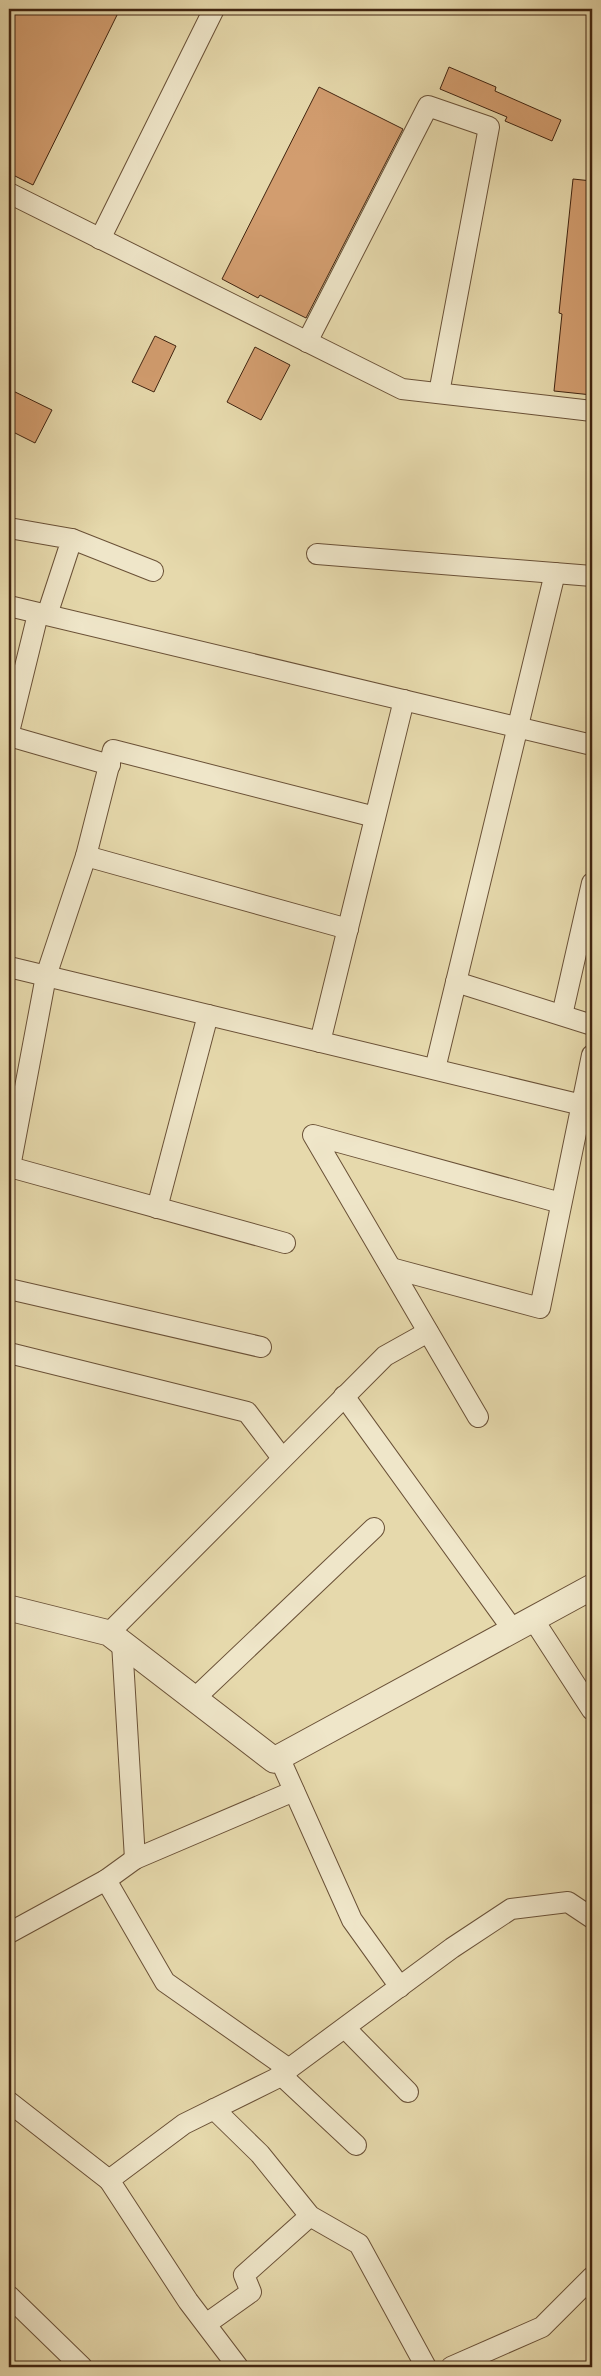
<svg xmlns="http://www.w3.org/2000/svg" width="601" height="2376" viewBox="0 0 601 2376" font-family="'Libre Bodoni',serif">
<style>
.building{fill:#d29d6f;stroke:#402410}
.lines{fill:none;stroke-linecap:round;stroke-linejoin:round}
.minor-casing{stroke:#6a5137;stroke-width:22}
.tertiary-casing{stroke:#6a5137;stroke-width:27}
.minor{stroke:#efe6c9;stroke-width:20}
.tertiary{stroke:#efe6c9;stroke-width:25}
</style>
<rect width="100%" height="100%" fill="#e6d9ac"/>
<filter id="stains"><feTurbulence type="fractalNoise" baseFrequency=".004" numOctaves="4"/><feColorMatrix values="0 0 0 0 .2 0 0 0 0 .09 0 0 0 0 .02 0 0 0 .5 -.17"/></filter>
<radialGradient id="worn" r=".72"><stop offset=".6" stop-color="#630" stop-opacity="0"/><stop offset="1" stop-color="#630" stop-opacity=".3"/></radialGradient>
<g class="building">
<polygon points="15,9 120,9 33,185 9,173 9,22"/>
<polygon points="449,67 496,87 495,91 561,120 552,141 505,121 507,117 440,89"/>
<polygon points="319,87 403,129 306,318 260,295 258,298 222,279"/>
<polygon points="573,179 592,181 592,395 554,391 562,314 559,313"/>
<polygon points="155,336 176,346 154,392 132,382"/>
<polygon points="255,347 290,365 261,420 227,402"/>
<polygon points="9,389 52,410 35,443 9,430"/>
</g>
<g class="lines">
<g class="minor-casing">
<g id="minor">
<polyline points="9,193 402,389 592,411"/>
<polyline points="100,239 214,9"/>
<polyline points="307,342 428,106 489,127 439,393"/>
<polyline points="9,528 72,539 47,615"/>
<polyline points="72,539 153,571"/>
<polyline points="317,554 592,576"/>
<polyline points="9,606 592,745"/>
<polyline points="9,732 38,614"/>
<polyline points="9,736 110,765"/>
<polyline points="348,929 86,856 113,750 375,817"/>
<polyline points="9,967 582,1105"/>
<polyline points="456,982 592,1025"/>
<polyline points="562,1015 592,883"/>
<polyline points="320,1042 404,700"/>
<polyline points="435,1069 555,573"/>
<polyline points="10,1167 46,976 86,856"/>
<polyline points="9,1170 10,1167 285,1243"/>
<polyline points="157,1208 208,1015"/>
<polyline points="391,1268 540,1308 592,1055"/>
<polyline points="9,1289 261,1347"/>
<polyline points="9,1353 247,1412 282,1458"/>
<polyline points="344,1396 513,1630"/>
<polyline points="478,1417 313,1135 561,1203"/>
<polyline points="533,1619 592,1710"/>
<polyline points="109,1633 385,1356 428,1332"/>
<polyline points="122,1643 135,1859"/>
<polyline points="194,1699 374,1528"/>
<polyline points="279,1757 352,1920 400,1987"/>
<polyline points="106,1880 165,1982 289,2069"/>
<polyline points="9,1933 106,1880 135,1859 294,1791"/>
<polyline points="345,2028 408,2092"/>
<polyline points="281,2075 356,2145"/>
<polyline points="9,2102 109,2180"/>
<polyline points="214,2109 260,2154 310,2216 359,2244 426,2367"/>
<polyline points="9,2296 82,2367"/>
<polyline points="206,2324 251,2292 244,2275 310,2216"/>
<polyline points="238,2367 188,2301 109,2180 184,2124 275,2079 452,1948 511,1909 568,1902 592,1918"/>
<polyline points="451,2367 542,2327 592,2277"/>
</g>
</g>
<g class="tertiary-casing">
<polyline id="tertiary" points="9,1608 109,1633 274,1760 592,1587"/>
</g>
<use href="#minor" class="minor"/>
<use href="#tertiary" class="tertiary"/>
</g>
<rect width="601" height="2376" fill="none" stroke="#e6d9ac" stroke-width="30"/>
<rect x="10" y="10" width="581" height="2356" fill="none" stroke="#402410" stroke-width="2.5"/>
<rect x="15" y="15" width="571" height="2346" fill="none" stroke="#402410"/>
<rect width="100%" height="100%" filter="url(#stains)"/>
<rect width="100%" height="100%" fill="url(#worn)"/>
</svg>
